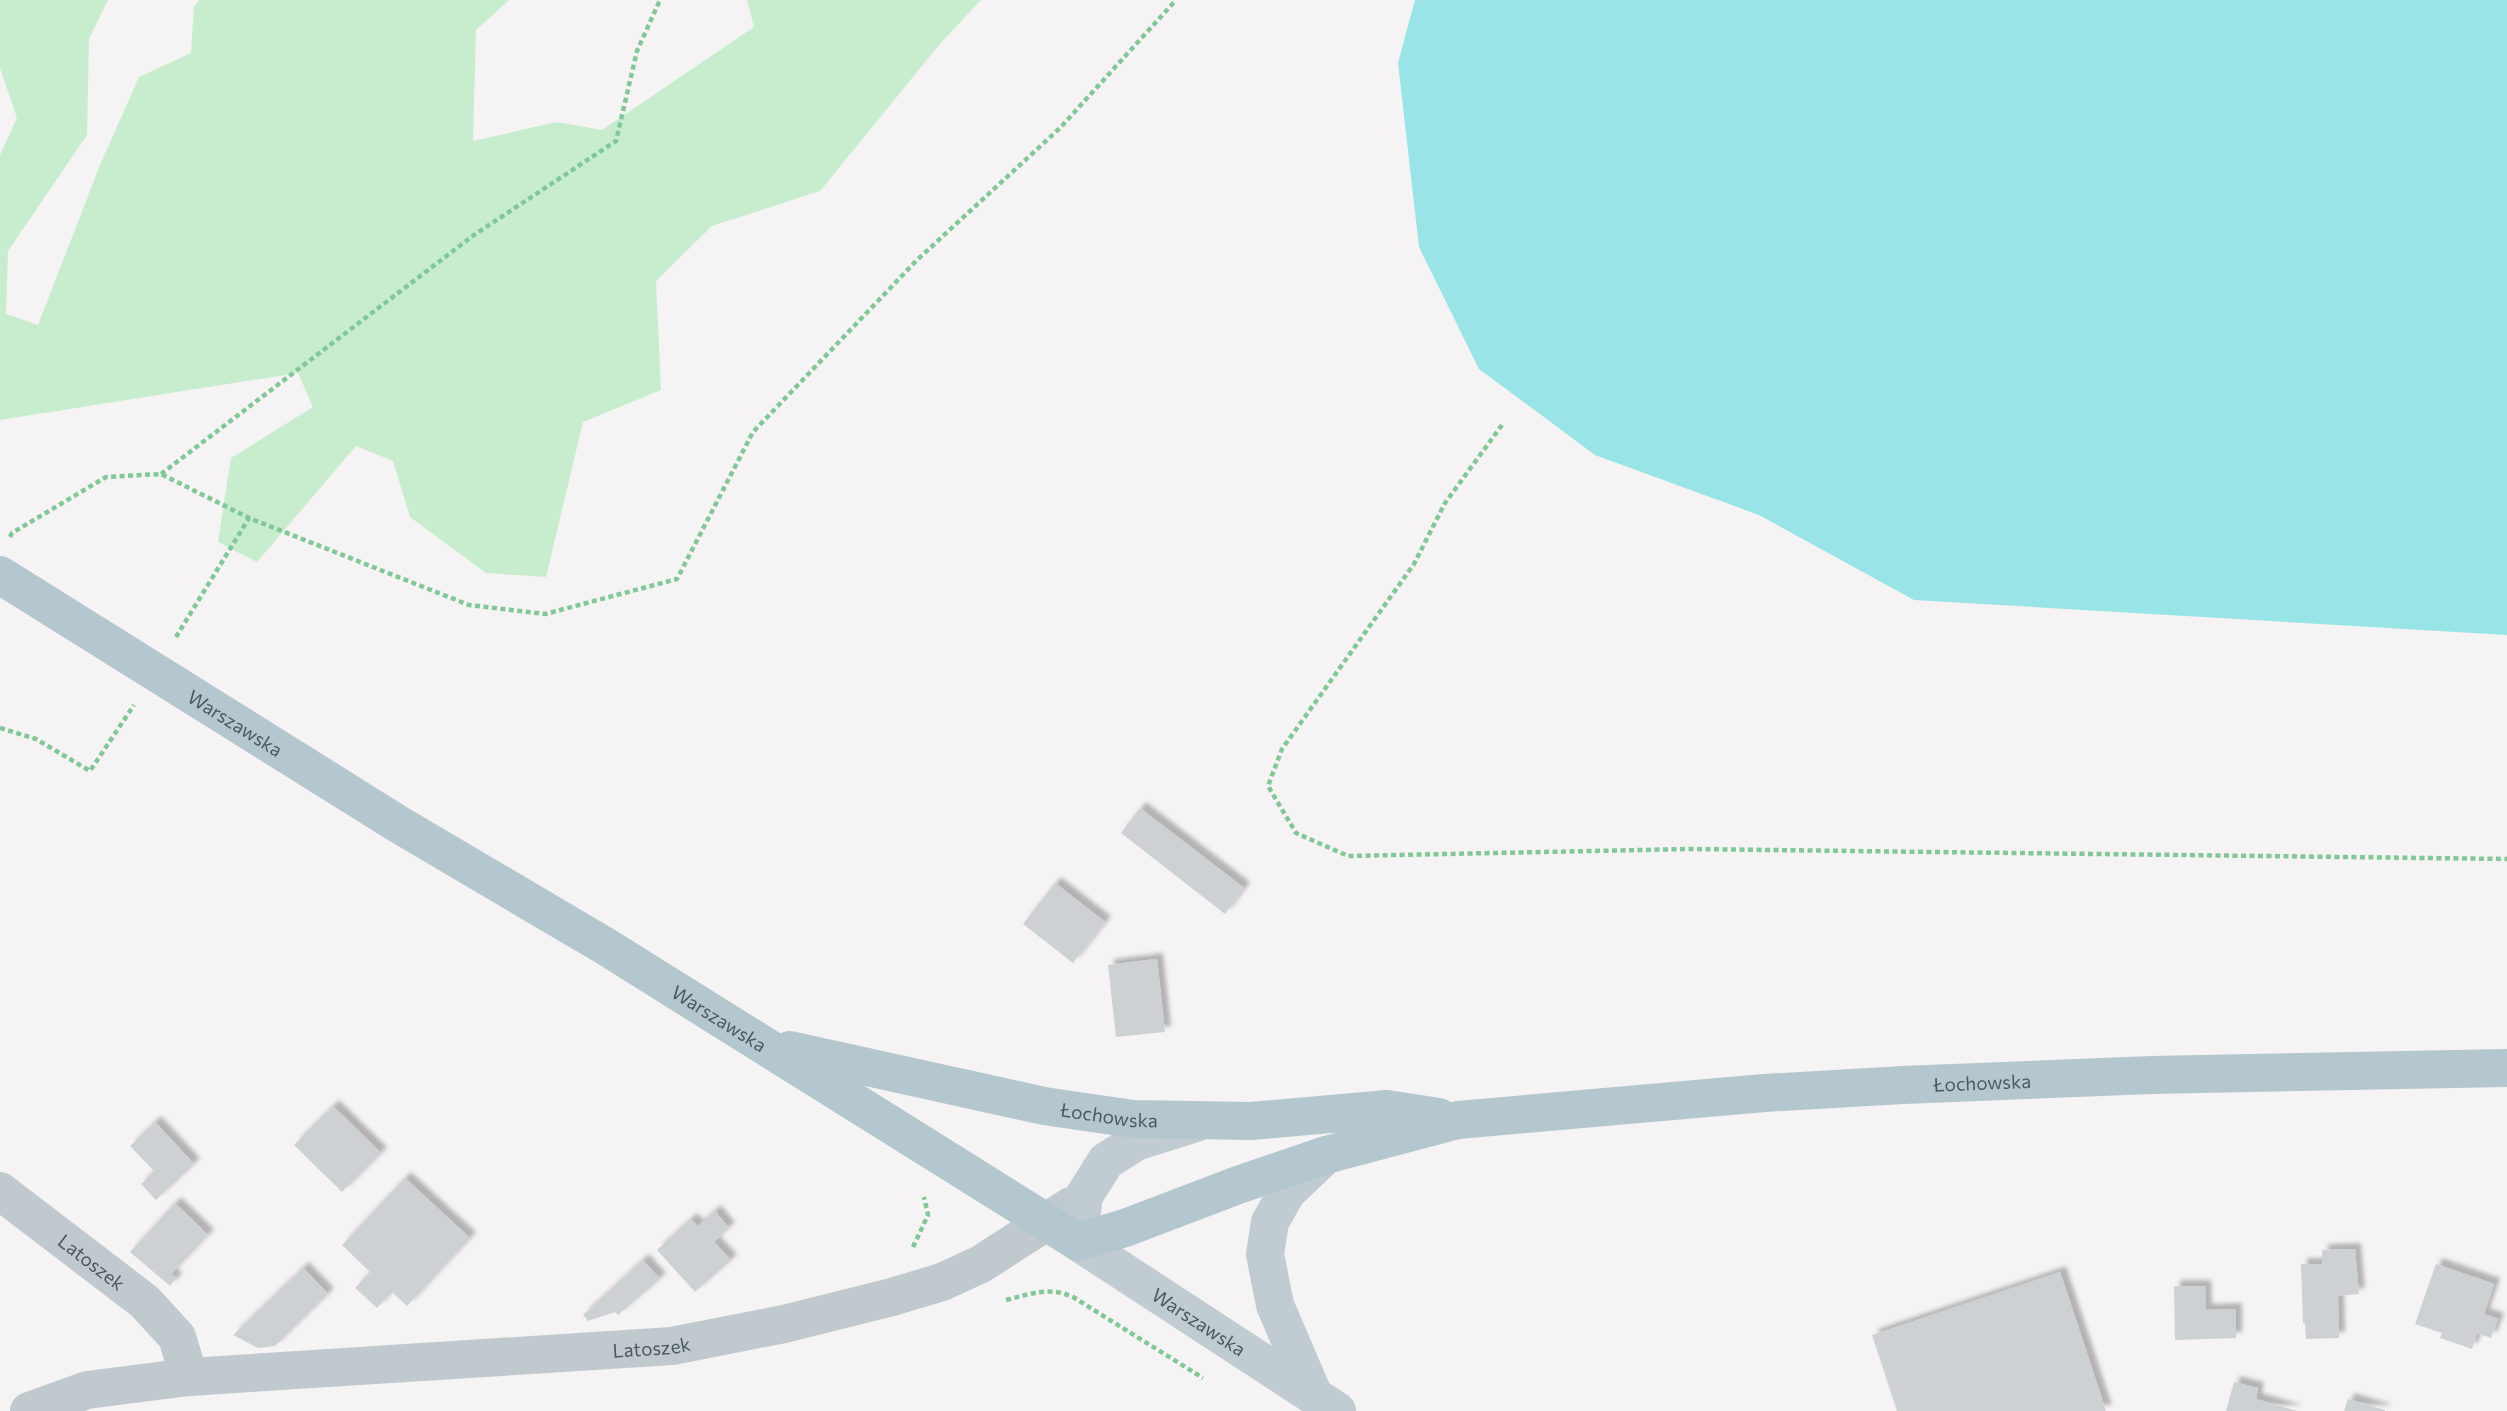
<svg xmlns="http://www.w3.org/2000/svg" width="2507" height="1411" font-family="Commissioner,sans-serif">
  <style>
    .green { fill: #c7edce }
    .water { fill: #98e4e6 }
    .building { fill: #cdd1d4; filter: url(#shadow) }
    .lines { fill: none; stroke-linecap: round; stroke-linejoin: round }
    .path { stroke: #81c898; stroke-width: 4.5; stroke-dasharray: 5 3.5; stroke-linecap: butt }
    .street { stroke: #c0c9ce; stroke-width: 38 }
    .secondary { stroke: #c1ccd2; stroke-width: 38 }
    .primary { stroke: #b5c7ce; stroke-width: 38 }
    .labels { text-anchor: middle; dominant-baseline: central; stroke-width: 5; stroke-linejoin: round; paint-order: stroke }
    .street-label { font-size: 19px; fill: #4c595f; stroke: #fff }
  </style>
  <defs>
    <filter id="shadow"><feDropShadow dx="6" dy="-6" stdDeviation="2" flood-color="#0004"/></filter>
  </defs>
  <rect width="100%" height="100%" fill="#f5f3f3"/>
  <!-- green -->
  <path class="green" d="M0,0h108l-19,39 -2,96 -79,116 -2,63 32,11 62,-160 39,-88 52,-24 3,-46 5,-7h310l-33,30 -3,111 84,-19 45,8 152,-103 -7,-27h234l-42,45 -119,146 -108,35 -56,55 5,109 -78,32 -37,155 -60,-4 -76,-56 -17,-56 -37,-15 -99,116 -39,-20 13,-84 82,-51 -15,-34 -298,47v-265l17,-37 -17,-50z"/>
  <!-- water -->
  <path class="water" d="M1415,0h1092v635l-593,-35 -155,-85 -164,-60 -116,-86 -60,-122 -21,-184z"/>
  <!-- building -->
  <g class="building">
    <path d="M1140,808l104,80 -19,26 -104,-81z"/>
    <path d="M1055,883l50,39 -32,41 -50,-39z"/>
    <path d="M1157,959l8,73 -49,5 -8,-72z"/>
    <path d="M333,1106l48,47 -39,39 -48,-47z"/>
    <path d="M155,1122l39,42 -38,36 -15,-16 13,-13 -24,-25z"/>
    <path d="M405,1178l65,60 -63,68 -15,-14 -15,16 -22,-20 15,-16 -28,-27z"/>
    <path d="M175,1203l33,32 -37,39 5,5 -6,7 -40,-34z"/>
    <path d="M715,1211l14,17 -15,14 17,18 -36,32 -38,-42 34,-31 7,7z"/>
    <path d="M2355,1249l4,45 -21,2 1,42 -33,1 -1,-16h-2l-2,-59h21v-14z"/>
    <path d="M643,1260l17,19 -42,36 -3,-3 -27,9 -5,-6z"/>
    <path d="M2436,1264l58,20 -10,30 14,5 -7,19 -14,-5 -5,16 -32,-11 2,-5 -27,-9z"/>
    <path d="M303,1268l25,26 -53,52 -17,2 -25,-13z"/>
    <path d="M2060,1272l46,139h-209l-25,-76z"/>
    <path d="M2174,1286h31l1,24 30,-1v29l-61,2z"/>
    <path d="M2234,1382l24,6 -2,11 41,12h-71z"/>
    <path d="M2348,1399l37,11v1h-41z"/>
  </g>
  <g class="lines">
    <!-- path -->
    <g class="path">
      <path d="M1502,425l-57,78 -31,61 -132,185 -14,37 28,47 52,23 341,-7 818,10"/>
      <path d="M161,474l313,-239 142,-94 21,-90 23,-51"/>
      <path d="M10,537l2,-4 94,-56 55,-3 88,44 220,87 76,9 132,-35 76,-147 164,-172 143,-132 116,-128"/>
      <path d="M176,637l73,-119"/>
      <path d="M0,728l36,11 54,32 44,-66"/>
      <path d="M913,1247l15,-32 -4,-18"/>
      <path d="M1006,1300c25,-6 43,-14 67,-3l130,81"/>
    </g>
    <!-- street -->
    <g class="street">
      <path id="s1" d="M0,1191l145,111 32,35 12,40"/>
      <path id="s2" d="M29,1411l58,-21 102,-13 483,-31 112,-22 108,-27 50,-15 39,-18 90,-58"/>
    </g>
    <!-- secondary -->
    <g class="secondary">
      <path id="s3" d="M1196,1123l-60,19 -30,19 -22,35 -6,46 259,169"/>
      <path d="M1314,1396l-39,-91 -10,-51 5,-32 17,-30 39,-37"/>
    </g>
    <!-- primary -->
    <g class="primary">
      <path id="s4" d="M0,575l398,249 207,122 473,296 47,-14 113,-43 88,-30 132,-35 306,-27 139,-8 249,-10 355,-7"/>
      <path id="s5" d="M790,1050l254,56 89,13 118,2 136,-12 52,8"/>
    </g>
  </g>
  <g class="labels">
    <!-- street labels -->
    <g class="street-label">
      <text stroke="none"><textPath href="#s4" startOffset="278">Warszawska</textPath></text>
      <text stroke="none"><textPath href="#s4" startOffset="845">Warszawska</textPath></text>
      <text stroke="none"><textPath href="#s4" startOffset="2193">Łochowska</textPath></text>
      <text stroke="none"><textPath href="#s5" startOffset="326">Łochowska</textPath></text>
      <text stroke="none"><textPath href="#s1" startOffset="116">Latoszek</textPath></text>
      <text stroke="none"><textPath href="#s3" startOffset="331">Warszawska</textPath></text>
      <text stroke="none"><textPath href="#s2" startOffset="628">Latoszek</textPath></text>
    </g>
  </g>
</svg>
